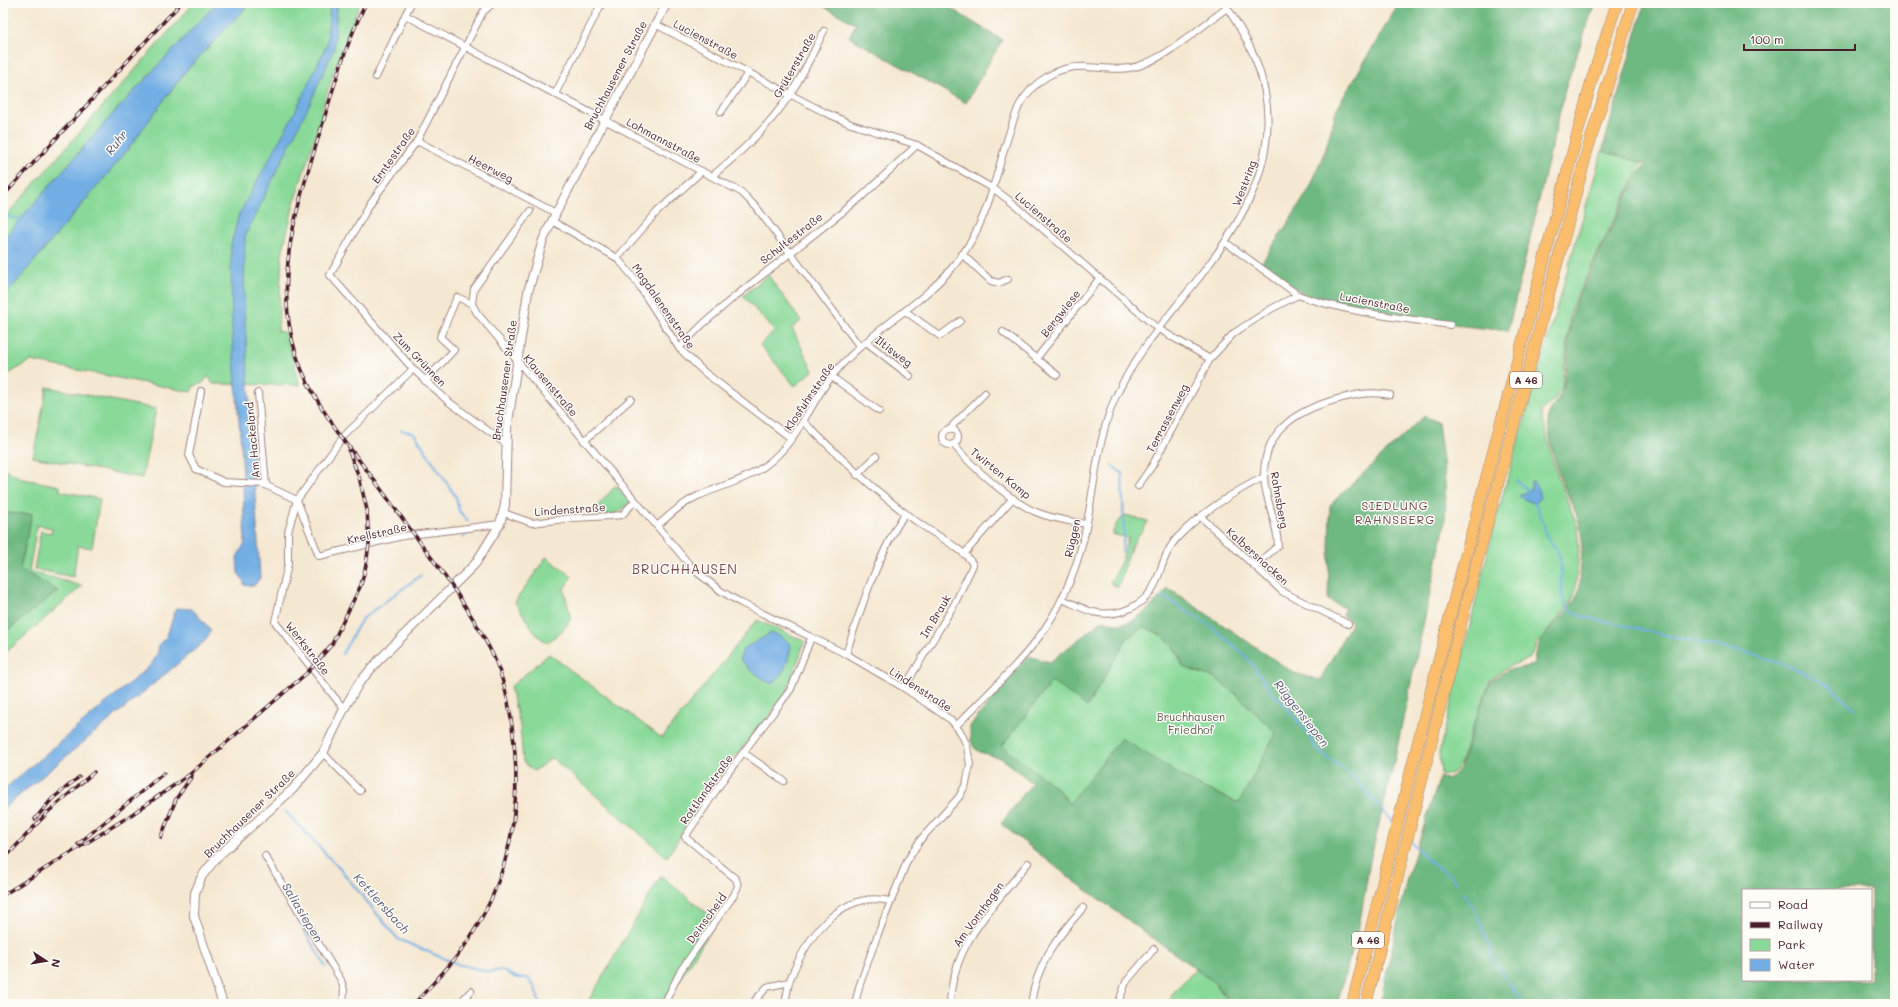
<svg xmlns="http://www.w3.org/2000/svg" width="1898" height="1007" font-family="Mali,sans-serif">
  <style>
    .green { fill: #89d999; stroke: #6a7c62 }
    .forest { fill: #6eb981; stroke: #5c6c56; fill-rule: evenodd }
    .water { fill: #72aee4; stroke: #5e6688 }
    .lines { fill: none; stroke-linecap: round; stroke-linejoin: round }
    .stream { stroke: #72aee4; stroke-width: 2 }
    .minor-casing { stroke: #a0847e; stroke-width: 8 }
    .tertiary-casing { stroke: #a0847e; stroke-width: 10 }
    .motorway-casing { stroke: #a0847e; stroke-width: 12 }
    .minor { stroke: #fff; stroke-width: 6 }
    .tertiary { stroke: #fff; stroke-width: 8 }
    .motorway { stroke: #fabe6d; stroke-width: 11 }
    .rail-casing { stroke: #4a1f2b; stroke-width: 3.5 }
    .rail { stroke: #fdfcf7; stroke-width: 2; stroke-dasharray: 6; stroke-linecap: butt }
    .labels { text-anchor: middle; dominant-baseline: central; stroke-width: 3; stroke-linejoin: round; paint-order: stroke }
    .shield { fill: #fdfcf7; stroke: #806168; stroke-width: 1 }
    .shield-label { font-size: 10px; font-weight: bold; fill: #4a1f2b }
    .street-label { font-size: 11px; fill: #4a1f2b; stroke: #fdfcf7 }
    .park-label { font-size: 11px; fill: #5d574c; stroke: #fdfcf7 }
    .water-label { font-size: 12px; font-style: italic; fill: #5a5875; stroke: #fdfcf7 }
    .neighbourhood-label { font-size: 12px; letter-spacing: 1px; fill: #78494f; stroke: #fdfcf7 }
    .quarter-label { font-size: 13px; letter-spacing: 1px; fill: #78494f; stroke: #fdfcf7 }
  </style>
  <rect width="100%" height="100%" fill="#fdfcf7"/>
  <filter id="ink" filterUnits="userSpaceOnUse"><feTurbulence type="fractalNoise" baseFrequency=".025" numOctaves="2"/><feDisplacementMap in="SourceGraphic" scale="8" xChannelSelector="R" yChannelSelector="G"/><feConvolveMatrix kernelMatrix="1 2 1 2 8 2 1 2 1" color-interpolation-filters="sRGB"/></filter>
  <filter id="wash" filterUnits="userSpaceOnUse"><feTurbulence type="fractalNoise" baseFrequency=".012" numOctaves="4" result="noise"/><feDisplacementMap in="SourceGraphic" scale="16" xChannelSelector="R" yChannelSelector="G"/><feGaussianBlur stdDeviation="0.9" result="paint"/><feColorMatrix in="noise" values="0 0 0 0 0 0 0 0 0 0 0 0 0 0 0 0 0 1.4 0 .05"/><feComposite in="paint" operator="in"/></filter>
  <g filter="url(#wash)">
    <rect width="100%" height="100%" fill="#f5e8d2"/>
    <!-- green -->
    <g class="green">
      <path d="M194,3h23l-108,115 -106,121v-20z"/>
      <path d="M250,3h80l-1,15 8,-2v-13h23l-22,57 -17,51 2,2 -28,86 -13,55 -4,77 8,2 14,52 -87,-1 -5,-8 -5,7 -9,3 -3,6 -160,-31 -28,16v-79l119,-141 62,-84z"/>
      <path d="M1602,151l42,11 -5,6 -64,132 -5,14 -8,74 -8,12 -13,11 14,58 22,56 2,25 -4,44 -6,11 -33,40 -7,14 -19,7 -20,14 -30,84c-5,8 -9,13 -19,10l-2,-21 56,-231z"/>
      <path d="M768,275l33,46 -9,7 21,43 -18,15 -35,-41 15,-14 -32,-35z"/>
      <path d="M47,387l109,22 -14,69 -109,-21z"/>
      <path d="M3,468l20,11 37,7v5l40,8 -8,49 -14,-2 -5,31 -39,-8 7,-38 10,2 1,-5 -15,-3 -8,46 53,15 -79,69v-21l54,-43 -37,-22 12,-55 -29,-1z"/>
      <path d="M616,485l14,17c-16,16 -16,13 -39,12z"/>
      <path d="M1125,515l23,6c-3,8 -8,11 -12,18 -9,13 -12,33 -18,48l-8,-4 12,-23 6,-22 -16,-4 5,-11z"/>
      <path d="M546,557l26,19 -8,13 7,30 -7,10 -17,14 -11,-9 -21,-32z"/>
      <path d="M757,620l48,21 -20,56 -63,75 -55,85 -115,-99 -18,13 -11,-9 -3,-37 -10,-38 39,-33 113,84z"/>
      <path d="M1143,627c23,8 32,17 40,40l32,11 21,16 40,39 -37,70 -42,-18 -128,19 -5,-8 -62,-50 51,-66 34,27 40,-69z"/>
      <path d="M661,876l56,45 -44,68 -6,15h-79l1,-4z"/>
      <path d="M1196,969l18,13 13,17 -3,5h-55l3,-10z"/>
    </g>
    <!-- forest -->
    <g class="forest">
      <path d="M817,3h125l60,37 -36,63 -117,-66 7,-13z"/>
      <path d="M1399,3h196l-29,83 -58,245 -44,-5 -32,-7 -75,-11 -47,-10 -50,-33 30,-45 20,-32 16,-40 11,-40z"/>
      <path d="M1645,3h250v1001h-515l27,-126 33,-101 6,2 6,-2 8,-9 21,-64 10,-23 17,-11 26,-5c-3,-26 34,-49 44,-71 3,-8 2,-21 3,-30 1,-15 2,-31 -3,-45 -6,-17 -16,-34 -21,-51 -4,-16 -9,-35 -9,-51 0,-8 13,-19 15,-29 6,-29 3,-59 13,-87l61,-126 9,-11 -44,-13zM1743,890h128v90h-128z"/>
      <path d="M1424,416l14,6c5,42 14,87 1,129l-45,211 -24,99 -10,60 -23,83h-113l3,-6 -13,-16 -140,-101 -73,-57 31,-41c-9,-7 -18,-16 -27,-22 -20,-12 -36,-1 -35,-35l58,-70 22,6 53,-42c4,1 8,3 12,4 20,3 42,-23 53,-36l126,85 26,7 32,-58 -9,-6 2,-8 -17,-8 2,-95zM1143,627c23,8 32,17 40,40l32,11 21,16 40,39 -37,70 -42,-18 -76,-47 -52,66 -11,-15 -56,-43 50,-65 35,26 40,-69z"/>
      <path d="M3,513l29,1 -12,55 38,22 -55,43z"/>
    </g>
    <!-- water -->
    <g class="water">
      <path d="M217,3h33l-66,70 -62,84 -119,141v-59l106,-121z"/>
      <path d="M330,3h7l-3,46 -23,52 -66,135 -1,68 16,274 -6,8 -10,-1v-4l-6,-8 -1,-16 8,-14 -3,-85 -10,-123 -1,-90 8,-31 56,-102 32,-68z"/>
      <path d="M1531,481h2l5,8 2,9 -5,6 -15,-7v-3l7,-2 1,-2h3z"/>
      <path d="M176,608l16,1 19,21 -6,11 -202,168v-19l149,-126 6,-12 1,-8 8,-8z"/>
      <path d="M771,633l9,3 11,9c-2,15 -7,31 -20,39l-22,-15 -9,-10 3,-10z"/>
    </g>
    <g class="lines">
      <!-- stream -->
      <g class="stream">
        <path d="M3,215l18,5"/>
        <path d="M401,430l13,3 42,64 3,14 9,10"/>
        <path d="M1111,465l11,8 2,60 -2,19"/>
        <path d="M1516,480l13,12"/>
        <path d="M1535,503c3,7 7,15 9,23 1,3 1,8 3,11 4,7 10,10 12,18 8,25 -10,46 22,61l179,40 36,13 34,17 25,23"/>
        <path d="M463,538l6,-7"/>
        <path d="M1162,596l50,31 34,29 27,38 11,10 23,28 9,17 37,28 16,17 24,29"/>
        <path d="M342,654l20,-35 59,-44"/>
        <path d="M285,811l55,58 58,70 59,25 32,8 12,-2 16,8h11l7,10 4,14 4,2"/>
        <path d="M1411,842l21,22 20,13 4,6"/>
        <path d="M265,865l61,102"/>
        <path d="M1463,892l12,17 19,52 29,43"/>
      </g>
    </g>
  </g>
  <g filter="url(#ink)">
    <g class="lines">
      <defs>
        <g id="minor">
          <path d="M493,3l-10,9 -66,129 -46,61 -41,73 83,94 36,33 57,42"/>
          <path d="M405,15l336,177 16,16 103,139"/>
          <path d="M655,24l169,88 27,12 66,21 77,44 20,15 143,124 53,31"/>
          <path d="M376,77l35,-74"/>
          <path d="M555,94l47,-91"/>
          <path d="M721,112l27,-39"/>
          <path d="M417,141l139,72"/>
          <path d="M712,176c30,-24 56,-49 77,-80 14,-20 24,-44 35,-65"/>
          <path d="M530,211l-56,78 -2,15 5,9 217,257 27,21 20,12 105,51 58,34 47,32 10,13 6,13 3,19 -4,19 -7,13 -38,42 -14,22 -31,78 -17,48 -4,17"/>
          <path d="M552,221l65,37 17,20 45,70 25,24 88,67"/>
          <path d="M962,254l29,27 8,2 9,-4"/>
          <path d="M617,258l40,-46 45,-41"/>
          <path d="M1298,295c45,17 104,23 152,30"/>
          <path d="M905,311l35,25 20,-15"/>
          <path d="M1003,332l54,43"/>
          <path d="M866,342l44,34"/>
          <path d="M679,348l24,-24 30,-26 126,-99 58,-54"/>
          <path d="M1036,359l63,-80"/>
          <path d="M832,377l47,34"/>
          <path d="M425,381l29,-31 -14,-13 17,-40 15,7"/>
          <path d="M201,391l-12,64 7,14 28,13 39,2 34,16"/>
          <path d="M258,393l8,92"/>
          <path d="M804,422c38,37 75,74 119,104 13,9 45,26 50,39l-18,38 -51,85"/>
          <circle cx="950" cy="437" r="8"/>
          <path d="M952,430l1,-5 32,-32"/>
          <path d="M584,441l47,-42"/>
          <path d="M953,444c18,22 57,57 83,68 16,7 33,9 50,12"/>
          <path d="M857,475l19,-19"/>
          <path d="M1138,486l14,-20 58,-107 24,-26 37,-24 27,-14 -73,-53"/>
          <path d="M297,500l22,56 84,-20 97,-12"/>
          <path d="M504,513l28,10 41,-5 39,-2 10,-1 13,-14"/>
          <path d="M1201,517l82,75 65,32"/>
          <path d="M657,526c13,-11 25,-23 41,-30 23,-10 48,-16 68,-31 32,-24 43,-60 66,-89 36,-45 90,-70 125,-114 37,-47 40,-104 62,-156 14,-25 39,-41 68,-39 19,1 38,5 57,-3 30,-12 56,-37 83,-56"/>
          <path d="M964,554l49,-56"/>
          <path d="M1254,566l24,-20c0,-24 -14,-47 -14,-71 0,-48 38,-67 78,-77 17,-4 31,-7 48,-3"/>
          <path d="M1062,599c10,4 20,10 31,13 25,6 53,-6 63,-30 6,-15 10,-32 21,-44 22,-24 58,-47 87,-61"/>
          <path d="M846,654c16,-49 31,-97 59,-141"/>
          <path d="M344,709l-69,-87 13,-58v-32l9,-32 46,-63 70,-68"/>
          <path d="M956,726c27,-28 56,-54 80,-85 23,-30 39,-67 48,-104 11,-48 12,-96 32,-141 20,-42 49,-76 78,-112 53,-66 95,-138 62,-223 -8,-21 -20,-40 -32,-58"/>
          <path d="M323,753l37,38"/>
          <path d="M744,753l40,28"/>
          <path d="M265,856l76,124 3,10 -1,14"/>
          <path d="M459,1004l12,-13"/>
          <path d="M664,1004l17,-34 53,-75 4,-9 -2,-7 -51,-42 42,-63 64,-85 20,-51"/>
          <path d="M752,1004l15,-17 22,-5c16,-42 50,-93 101,-81"/>
          <path d="M785,1004l4,-22"/>
          <path d="M950,1004c2,-59 43,-97 78,-141"/>
          <path d="M1031,1004c5,-39 26,-67 52,-96"/>
          <path d="M1118,1004l8,-22 28,-33"/>
        </g>
        <path id="tertiary" d="M223,1004l-29,-88 1,-23 7,-17 15,-19 76,-68 30,-36 21,-44 15,-26 19,-22 97,-97 25,-40 5,-19 2,-76 21,-137 15,-52 13,-27 111,-210"/>
        <g id="motorway">
          <path d="M1352,1004l104,-412 136,-513 25,-76"/>
          <path d="M1366,1004l102,-409 120,-447 45,-145"/>
        </g>
      </defs>
      <!-- minor casing -->
      <use href="#minor" class="minor-casing"/>
      <!-- tertiary casing -->
      <use href="#tertiary" class="tertiary-casing"/>
      <!-- motorway casing -->
      <use href="#motorway" class="motorway-casing"/>
      <!-- minor -->
      <use href="#minor" class="minor"/>
      <!-- tertiary -->
      <use href="#tertiary" class="tertiary"/>
      <!-- motorway -->
      <use href="#motorway" class="motorway"/>
      <defs>
        <g id="rail">
          <path d="M366,3c-20,40 -32,83 -45,126 -23,76 -50,148 -24,228 15,47 57,95 86,135 38,53 80,103 109,161 12,25 18,54 21,81 9,72 -2,140 -42,202 -15,25 -38,47 -57,68"/>
          <path d="M3,196l178,-193"/>
          <path d="M35,819l17,-20 27,-22"/>
          <path d="M161,837l15,-38 16,-23"/>
          <path d="M78,844l86,-71"/>
          <path d="M3,860l45,-48 46,-40"/>
          <path d="M3,895l125,-78 61,-42 119,-103 24,-28 29,-59 5,-20 3,-21 -2,-34 -8,-33 -10,-26"/>
        </g>
      </defs>
      <!-- rail casing -->
      <use href="#rail" class="rail-casing"/>
      <!-- rail -->
      <use href="#rail" class="rail"/>
    </g>
  </g>
  <g class="labels">
    <!-- shield labels -->
    <g class="shield">
      <rect x="1510" y="372" width="32" height="16" rx="3"/>
      <rect x="1352" y="932" width="32" height="16" rx="3"/>
    </g>
    <g class="shield-label">
      <text x="1526" y="380">A 46</text>
      <text x="1368" y="940">A 46</text>
    </g>
    <!-- street labels -->
    <g class="street-label">
      <text transform="translate(706 39) rotate(28)">Lucienstraße</text>
      <text transform="translate(794 65) rotate(-60)">Grüterstraße</text>
      <text transform="translate(615 75) rotate(-62)">Bruchhausener Straße</text>
      <text transform="translate(664 140) rotate(28)">Lohmannstraße</text>
      <text transform="translate(393 155) rotate(-55)">Erntestraße</text>
      <text transform="translate(491 168) rotate(27)">Heerweg</text>
      <text transform="translate(1244 183) rotate(-69)">Westring</text>
      <text transform="translate(1044 217) rotate(41)">Lucienstraße</text>
      <text transform="translate(791 238) rotate(-38)">Schultestraße</text>
      <text transform="translate(1375 302) rotate(11)">Lucienstraße</text>
      <text transform="translate(664 306) rotate(55)">Magdalenenstraße</text>
      <text transform="translate(1060 313) rotate(-52)">Bergwiese</text>
      <text transform="translate(894 351) rotate(37)">Iltisweg</text>
      <text transform="translate(420 359) rotate(46)">Zum Grünnen</text>
      <text transform="translate(504 380) rotate(-82)">Bruchhausener Straße</text>
      <text transform="translate(551 385) rotate(50)">Klausenstraße</text>
      <text transform="translate(809 396) rotate(-56)">Klosfuhrstraße</text>
      <text transform="translate(1167 418) rotate(-62)">Terrassenweg</text>
      <text transform="translate(252 440) rotate(-95)">Am Hackeland</text>
      <text transform="translate(1001 473) rotate(39)">Twirten Kamp</text>
      <text transform="translate(1280 500) rotate(80)">Rahnsberg</text>
      <text transform="translate(570 509) rotate(-4)">Lindenstraße</text>
      <text transform="translate(377 533) rotate(-13)">Krellstraße</text>
      <text transform="translate(1072 538) rotate(-77)">Rüggen</text>
      <text transform="translate(1258 556) rotate(42)">Kalbersnacken</text>
      <text transform="translate(935 616) rotate(-59)">Im Brauk</text>
      <text transform="translate(308 648) rotate(52)">Werkstraße</text>
      <text transform="translate(921 689) rotate(33)">Lindenstraße</text>
      <text transform="translate(706 789) rotate(-55)">Rottlandstraße</text>
      <text transform="translate(249 813) rotate(-44)">Bruchhausener Straße</text>
      <text transform="translate(978 914) rotate(-54)">Am Vornhagen</text>
      <text transform="translate(706 918) rotate(-54)">Deinscheid</text>
    </g>
    <!-- park labels -->
    <g class="park-label">
      <text x="1191" y="716">Bruchhausen<tspan x="1191" dy="13">Friedhof</tspan></text>
    </g>
    <!-- water labels -->
    <g class="water-label">
      <text transform="translate(116 142) rotate(-51)">Ruhr</text>
      <text transform="translate(1302 713) rotate(52)">Rüggensiepen</text>
      <text transform="translate(382 903) rotate(48)">Kettlersbach</text>
      <text transform="translate(303 912) rotate(59)">Saliasiepen</text>
    </g>
    <!-- neighbourhood labels -->
    <g class="neighbourhood-label">
      <text x="1395" y="505">SIEDLUNG<tspan x="1395" dy="14">RAHNSBERG</tspan></text>
    </g>
    <!-- quarter labels -->
    <g class="quarter-label">
      <text x="685" y="568">BRUCHHAUSEN</text>
    </g>
  </g>
  <!-- margin -->
  <rect width="1898" height="1007" fill="none" stroke="#fdfcf7" stroke-width="16"/>
  <!-- legend -->
  <rect x="1742" y="889" width="130" height="92" fill="#fdfcf7" stroke="#b5a4a5"/>
  <rect x="1750" y="902" width="20" height="6" fill="#ffffff" stroke="#b5a4a5"/>
  <text x="1778" y="909" font-size="12" fill="#4a1f2b">Road</text>
  <rect x="1750" y="922" width="20" height="6" fill="#4a1f2b" stroke="#b5a4a5"/>
  <text x="1778" y="929" font-size="12" fill="#4a1f2b">Railway</text>
  <rect x="1750" y="939" width="20" height="12" fill="#89d999" stroke="#b5a4a5"/>
  <text x="1778" y="949" font-size="12" fill="#4a1f2b">Park</text>
  <rect x="1750" y="959" width="20" height="12" fill="#72aee4" stroke="#b5a4a5"/>
  <text x="1778" y="969" font-size="12" fill="#4a1f2b">Water</text>
  <!-- north arrow -->
  <g transform="translate(46 961) rotate(102)" stroke="#fdfcf7" stroke-width="3" paint-order="stroke">
  <path d="M0-3L7 15L0 10L-7 15Z" fill="#4a1f2b"/>
  <text y="-6" font-size="11" font-weight="bold" text-anchor="middle" fill="#4a1f2b">N</text>
  </g>
  <!-- scale -->
  <path d="M1744 44v6h111v-6" fill="none" stroke="#4a1f2b" stroke-width="2"/>
  <text x="1750" y="44" font-size="12" fill="#4a1f2b" stroke="#fdfcf7" stroke-width="3" paint-order="stroke">100 m</text>
</svg>
